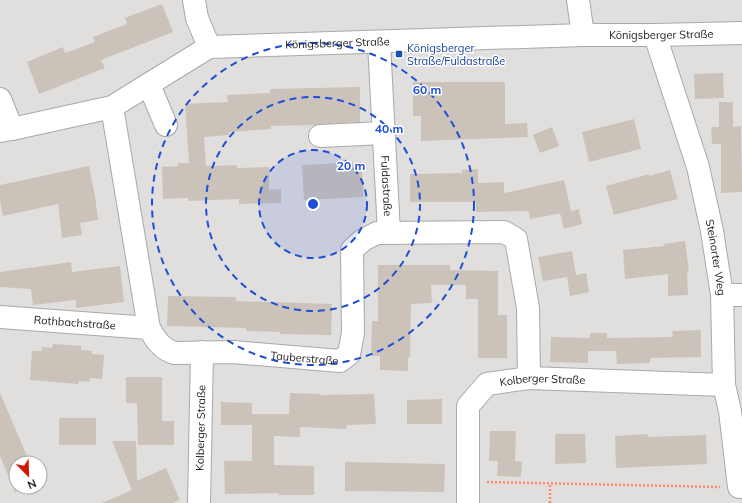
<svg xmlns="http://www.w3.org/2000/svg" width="742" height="503" font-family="Mulish,sans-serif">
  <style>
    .residential { fill: #e0dfde; fill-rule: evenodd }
    .building { fill: #cbc3ba }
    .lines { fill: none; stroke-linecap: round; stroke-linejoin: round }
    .minor-casing { stroke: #a9a9a9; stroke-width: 24 }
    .path { stroke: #ff896c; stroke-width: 2.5; stroke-dasharray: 2 2; stroke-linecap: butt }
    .minor { stroke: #fff; stroke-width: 22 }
    .ring { fill: none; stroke: #1d4ed8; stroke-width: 2; stroke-dasharray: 7 5 }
    .transit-dot { fill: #1a4fb4; stroke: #fff; stroke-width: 1.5 }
    .labels { text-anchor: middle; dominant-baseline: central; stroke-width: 3; stroke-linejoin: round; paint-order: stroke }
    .street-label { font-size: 11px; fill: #222; stroke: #fff }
    .transit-label { font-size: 11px; fill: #164399; stroke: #fff; text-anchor: start }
    .centre { fill: #1d4ed8; stroke: #fff; stroke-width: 2 }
    .ring-label { font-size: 12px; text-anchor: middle; font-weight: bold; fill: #1d4ed8; stroke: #fff; stroke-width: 3; stroke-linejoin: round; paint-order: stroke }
  </style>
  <rect width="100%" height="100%" fill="#f2f0e8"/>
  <!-- residential -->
  <path class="residential" d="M0,0h742v503h-742zM16,463h24v24h-24z"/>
  <!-- building -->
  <g class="building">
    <path d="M162,4l11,28 -72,28 4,8 -66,26 -12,-32 36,-15 2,6 30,-11 -2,-5 34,-13 -2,-6z"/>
    <path d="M723,73l1,25 -29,1 -1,-25z"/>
    <path d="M413,82h92v42l22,-1 1,14 -107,4v-25h-8z"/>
    <path d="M360,87v35l-44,3 -45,1v3l-42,3v3l-25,2 2,29 31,-1v3l32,-1v23l12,-1v14l-42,1v-5l-51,2v-3l-25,1 -1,-32 16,-1v-3h11l-4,-59 43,-2 -1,-7 43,-2v-4z"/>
    <path d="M719,102h14v25l8,-1 1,66 -21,1v-49h-9l-1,-17h8z"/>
    <path d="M634,119l7,30 -52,13 -7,-30z"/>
    <path d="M552,127l7,19 -19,7 -7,-18z"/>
    <path d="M362,162l1,35 -59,3 -2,-35z"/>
    <path d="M89,166l6,30 3,24 -18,3 2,12 -20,3 -4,-34 -55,12 -3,-16v-15z"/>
    <path d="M478,169v14l26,-1v11l60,-13 7,31 8,-2 3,15 -18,5 -4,-15 3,-1 -33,6 -1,-8 -53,1v-10h-66v-28l52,-1v-3z"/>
    <path d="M670,170l8,29 -64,16 -8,-29 43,-12v2z"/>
    <path d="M685,241l4,30h-2l1,24 -20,1v-22l-43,5 -2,-29 41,-4v-2z"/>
    <path d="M572,251l4,24 10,-2 3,19 -19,4 -3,-19 -24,4 -5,-24z"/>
    <path d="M71,262l1,10 48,-6 4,36 -48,6v-8l-43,5 -2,-16 -31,-2v-15z"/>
    <path d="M378,265h72v5l48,1v44h9v43h-29v-59h-12v-14h-35l1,18 -21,1 -1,53h-2v14l-28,-1v-14h-9l1,-35h6z"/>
    <path d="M168,296l68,1v4l96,3 -1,31 -51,-1v-2l-34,-1v-3l-79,-2z"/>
    <path d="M701,330v27l-51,1v5l-33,1 -1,-13h-28v12l-38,-1 1,-25 39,1v-5h17v5l66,-1 -1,-6z"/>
    <path d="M53,344l28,2v4l11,1v3l12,1 -2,24 -12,-1v4l-11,-1 -1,3 -48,-4 2,-29h10v-4l10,1z"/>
    <path d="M126,377h36v44h12v24h-36l-1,-42h-11z"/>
    <path d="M0,393l30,70h-14v31l-16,-38z"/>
    <path d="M290,393l30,1v1l54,-1 2,30 -30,1 1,4 -47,-2v10l-26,-1v29l40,1v29h-35v-2l-54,1 -1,-33h28v-36h-31v-23l31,1v11h37z"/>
    <path d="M442,399v25h-35v-24z"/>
    <rect x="59" y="418" width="37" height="27"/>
    <path d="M490,431h26l-1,30 7,1 -1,15 -24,-1 1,-15h-9z"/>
    <path d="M555,434h30l1,29 -31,1z"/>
    <path d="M648,434v3l58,-2 1,29 -91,4 -1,-32z"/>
    <path d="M112,441h24l1,40 29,-13 14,32 -7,3h-71l30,-13z"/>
    <path d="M345,462l100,2 -1,28 -99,-1z"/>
  </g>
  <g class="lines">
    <defs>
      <g id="minor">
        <path d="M194,0l3,18 12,29"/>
        <path d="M578,0l5,35"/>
        <path id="s1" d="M655,35l43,132 14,64 10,64 2,90 6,26 9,76h3"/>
        <path id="s2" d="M379,43l10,190"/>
        <path d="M149,85l17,40"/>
        <path d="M0,99l12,30"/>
        <path id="s3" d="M112,107l37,221c6,11 13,22 26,25l58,-1 107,9 9,-7 4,-21 -1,-83 11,-10 14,-7 127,-1 12,7 12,69 1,70"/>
        <path id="s4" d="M0,131l12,-2 100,-22 97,-60 374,-12h72l87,-2"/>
        <path d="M320,136l64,-3"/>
        <path d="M722,295h20"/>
        <path id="s5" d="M0,317l149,11"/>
        <path id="s6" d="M199,503l3,-151"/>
        <path id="s7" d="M468,503v-97l19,-22 42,-6 195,7"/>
      </g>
    </defs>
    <!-- minor casing -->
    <use href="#minor" class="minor-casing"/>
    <!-- path -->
    <g class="path">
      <path d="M487,482l233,5"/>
      <path d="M550,503v-20"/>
    </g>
    <!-- minor -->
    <use href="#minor" class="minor"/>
  </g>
  <!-- distance rings -->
  <circle cx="313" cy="204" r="54" fill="#1d4ed8" fill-opacity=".12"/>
  <g class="ring">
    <circle cx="313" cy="204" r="54"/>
    <circle cx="313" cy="204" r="107"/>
    <circle cx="313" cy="204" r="161"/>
  </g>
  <!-- markers -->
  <rect class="transit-dot" x="395" y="50" width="8" height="8" rx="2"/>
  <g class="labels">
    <!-- street labels -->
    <g class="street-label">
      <text stroke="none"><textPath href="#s4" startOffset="681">Königsberger Straße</textPath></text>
      <text stroke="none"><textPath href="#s4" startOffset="357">Königsberger Straße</textPath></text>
      <text stroke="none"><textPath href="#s2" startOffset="143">Fuldastraße</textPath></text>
      <text stroke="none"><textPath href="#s1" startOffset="231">Steinorter Weg</textPath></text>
      <text stroke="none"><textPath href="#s5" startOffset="75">Rothbachstraße</textPath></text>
      <text stroke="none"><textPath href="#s3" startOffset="391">Tauberstraße</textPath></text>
      <text stroke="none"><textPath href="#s7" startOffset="182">Kolberger Straße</textPath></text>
      <text stroke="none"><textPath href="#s6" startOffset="75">Kolberger Straße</textPath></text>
    </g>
    <!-- transit labels -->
    <g class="transit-label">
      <text x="407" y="48">Königsberger<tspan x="407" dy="13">Straße/Fuldastraße</tspan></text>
    </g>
  </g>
  <circle cx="313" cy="204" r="6" class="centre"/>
  <g class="ring-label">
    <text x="427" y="94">60 m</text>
    <text x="389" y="133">40 m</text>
    <text x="351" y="170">20 m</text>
  </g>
  <!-- north arrow -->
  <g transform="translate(28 475) rotate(157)"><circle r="19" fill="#ffffff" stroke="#a7a7a7"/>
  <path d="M0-3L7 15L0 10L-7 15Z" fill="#d31400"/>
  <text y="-6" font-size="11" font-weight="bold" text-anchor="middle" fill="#222222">N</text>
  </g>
</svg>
